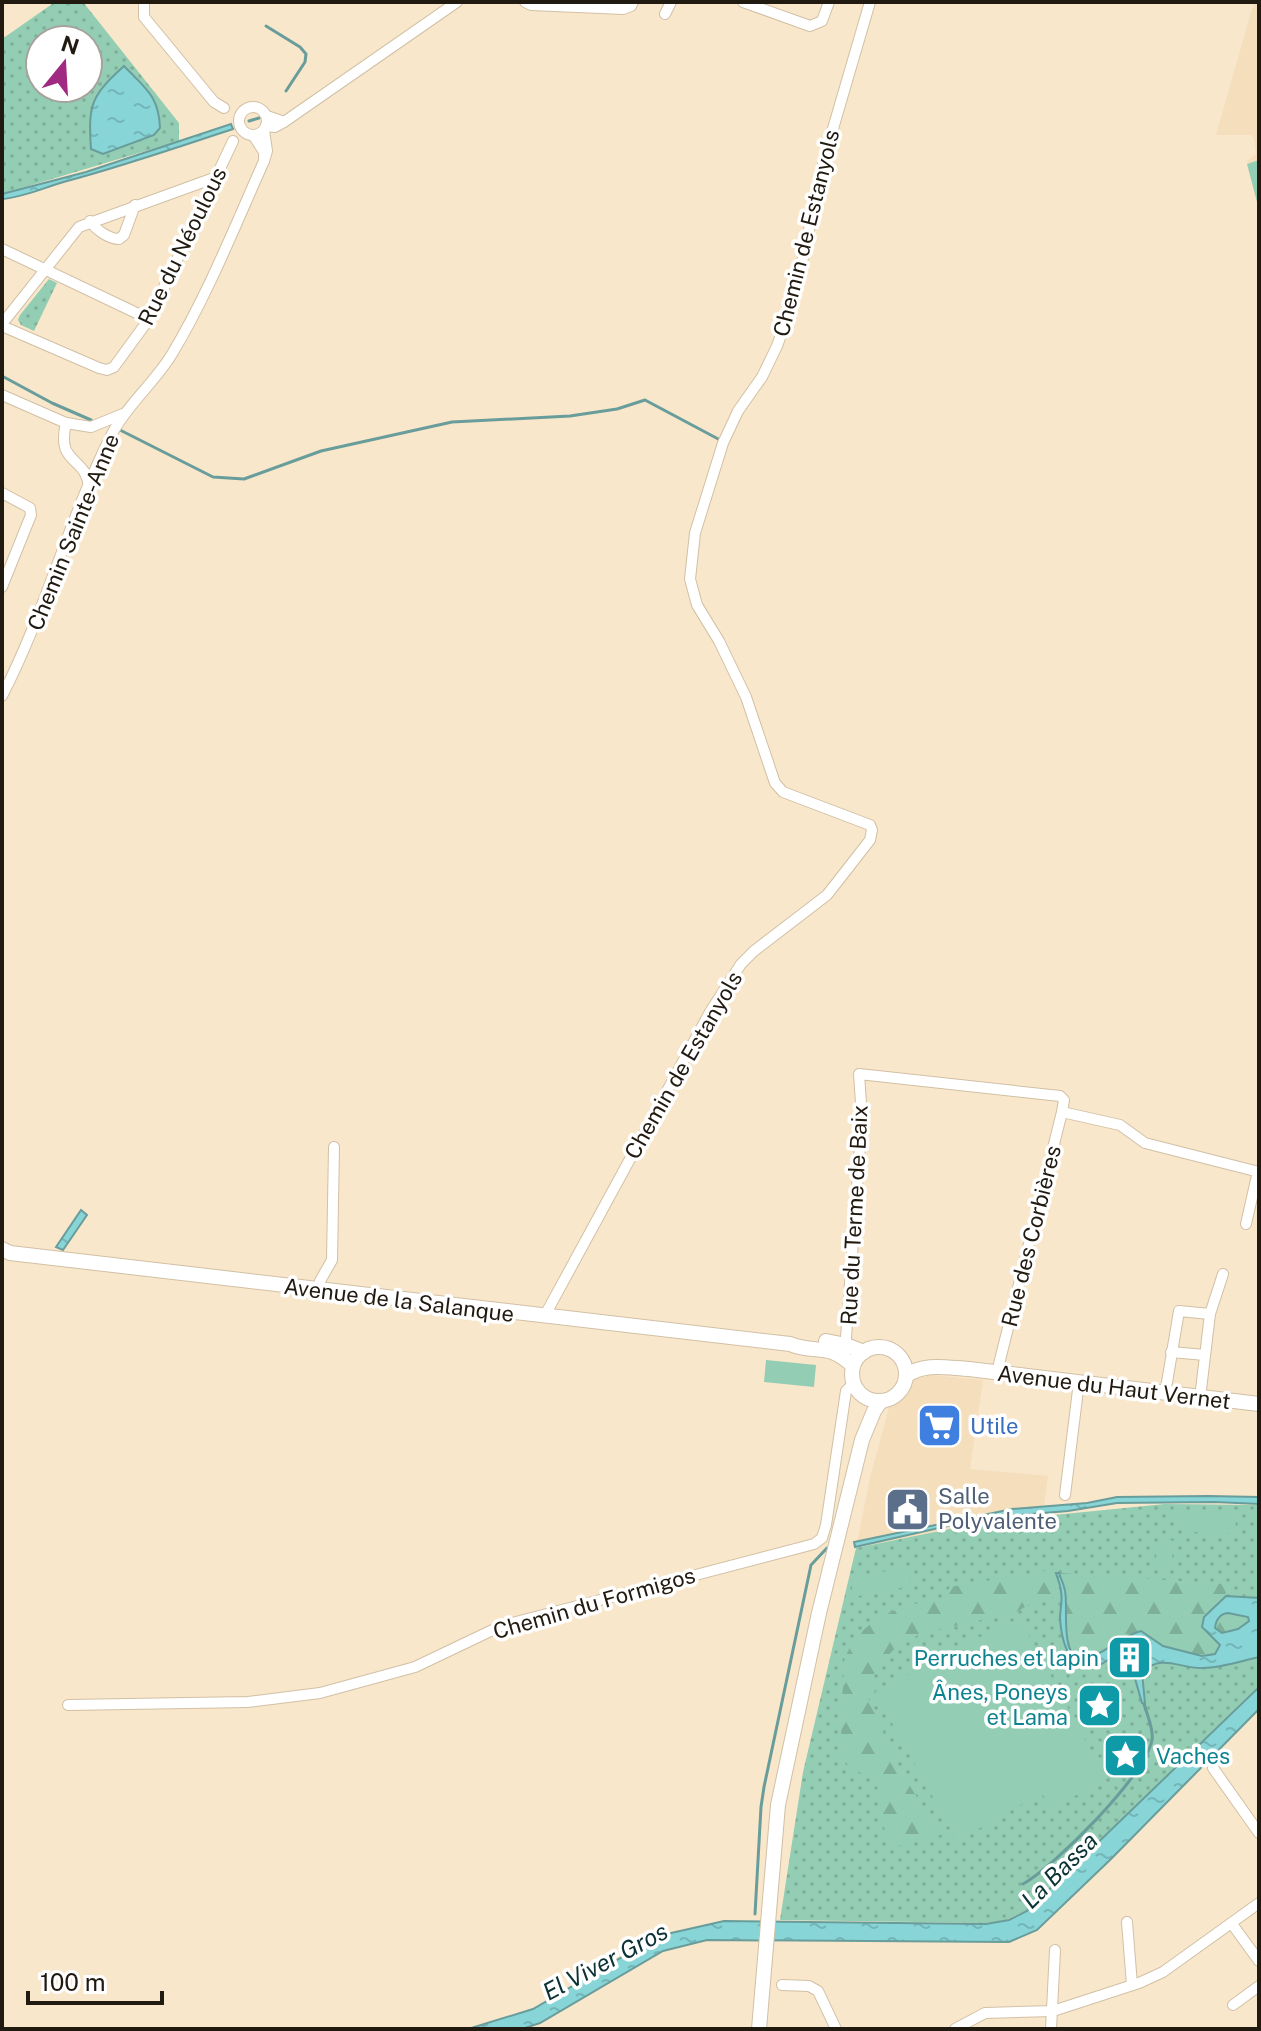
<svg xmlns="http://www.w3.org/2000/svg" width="1261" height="2031" font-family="'Public Sans',sans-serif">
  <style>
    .built { fill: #f4debb }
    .grass { fill: url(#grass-dots); fill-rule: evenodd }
    .forest { fill: url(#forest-firs) }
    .garden { fill: #93cdb3 }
    .water { fill: url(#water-ripples); stroke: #689d9b; stroke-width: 2; fill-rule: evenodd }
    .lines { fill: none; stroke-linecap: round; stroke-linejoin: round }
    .stream { stroke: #689d9b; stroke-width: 3 }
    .street-casing { stroke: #d1c0a5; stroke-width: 12 }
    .secondary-casing { stroke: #d1c0a5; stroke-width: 16 }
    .street { stroke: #fff; stroke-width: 10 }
    .secondary { stroke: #fff; stroke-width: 14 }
    .labels { text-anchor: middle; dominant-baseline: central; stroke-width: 7; stroke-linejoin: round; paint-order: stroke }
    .street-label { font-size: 22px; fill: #211a10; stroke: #fff }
    .shop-label { font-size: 22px; fill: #366cbe; stroke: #fff; text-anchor: start }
    .service-label { font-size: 22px; fill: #4e5e75; stroke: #fff; text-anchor: start }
    .culture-label { font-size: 22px; fill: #0d838f; stroke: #fff; text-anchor: end }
    .water-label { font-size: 24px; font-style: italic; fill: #0a3133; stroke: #fff }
  </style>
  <defs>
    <pattern id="grass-dots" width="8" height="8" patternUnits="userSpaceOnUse" patternTransform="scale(2)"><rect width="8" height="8" fill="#93cdb3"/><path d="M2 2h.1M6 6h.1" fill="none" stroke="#7eaf99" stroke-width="1.8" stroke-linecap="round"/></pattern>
    <pattern id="forest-firs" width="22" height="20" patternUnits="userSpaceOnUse" patternTransform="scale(2)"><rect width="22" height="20" fill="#93cdb3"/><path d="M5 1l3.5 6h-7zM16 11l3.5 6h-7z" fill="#7eaf99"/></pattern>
    <pattern id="water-ripples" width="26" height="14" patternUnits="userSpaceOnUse" patternTransform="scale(2)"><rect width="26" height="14" fill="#87d5d7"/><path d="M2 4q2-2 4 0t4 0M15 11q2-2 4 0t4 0" fill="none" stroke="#74b6b8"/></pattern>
  </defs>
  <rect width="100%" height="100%" fill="#f9e7cb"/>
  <!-- built -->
  <g class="built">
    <path d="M1254,2h5l-2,200 -10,-41 9,-7 -2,-16 -4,-3h-34z"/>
    <path d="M919,1374l64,6 -13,89 78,7 -4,30 -60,16 -128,26 14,-70 20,-74z"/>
  </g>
  <!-- grass -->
  <g class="grass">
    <path d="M55,2h28l96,121v18l-177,53v-155zM40,40h48v48h-48z"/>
    <path d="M49,279l8,4 -23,48 -13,-6 -3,-5 2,-5z"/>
    <path d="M1165,1504l94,1v181l-233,225 -20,9 -19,3 -207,-3 23,-148 53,-224 128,-26z"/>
  </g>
  <!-- forest -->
  <g class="forest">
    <path d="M1056,1569l4,27 -24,5 -20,11 -74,17 -13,-1 -37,23 -20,25 -5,19 34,77 40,63 -44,11 -17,-24 5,-21 -12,-21 -33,-19 4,-100c14,-42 57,-57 98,-62l8,-12z"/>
    <path d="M1059,1573l166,11 1,12 -17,15 11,34 -2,7 -16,4 -39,-10 -22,-15c-10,5 -48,27 -54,27 -7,1 -7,0 -13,-3l-10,-35 1,-29z"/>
    <path d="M1225,1613l23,4 1,4 -11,8 -16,4 -7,-5 4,-12z"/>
  </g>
  <!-- garden -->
  <g class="garden">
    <path d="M1259,160v41l-2,1 -10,-38z"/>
    <path d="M766,1360l50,5 -2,22 -50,-5z"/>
    <path d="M1186,1511l41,1 7,5 2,9c-4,5 -4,8 -11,8 -13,2 -39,-2 -48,-10l-1,-7 4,-5z"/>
    <path d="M1161,1538l13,3 -3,27 -3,2 -13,-3 3,-27z"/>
    <path d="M907,1567l4,19 -57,11 -4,-19z"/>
    <path d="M1020,1618l86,161 -55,30 -9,-16 -85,48 -82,-149 90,-48z"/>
  </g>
  <!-- water -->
  <g class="water">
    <path d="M124,66c21,22 35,30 36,62l-6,7 -51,19 -12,-5c-3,-45 0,-53 33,-83z"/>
    <path d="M231,124l2,5c-55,18 -110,37 -166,52 -22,6 -42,16 -65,18v-5l84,-22z"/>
    <path d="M81,1210l6,5 -24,35 -7,-3z"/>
    <path d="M1208,1496l51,1v7l-45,-2 -97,1 -49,8 -85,7 -128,29 -1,-5 158,-33 75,-6 30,-6z"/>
    <path d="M1059,1573c2,6 5,12 6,18 4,16 -8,77 25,66 17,-5 29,-20 51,-26l22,15 39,10 13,-2 5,-9 -18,-18 2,-10 22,-21 33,2v59c-18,4 -38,11 -56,11 -24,1 -40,-15 -61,4l3,32 -3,-1 -8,-28 6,-21 -3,-8c-19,-1 -28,20 -46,21 -24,2 -30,-31 -31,-49 0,-9 3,-17 1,-26 0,-6 -3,-12 -5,-19zM1228,1613l20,4 1,4 -11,8 -16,4 -7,-5c1,-8 4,-14 13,-15z"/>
    <path d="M1259,1687v22l-148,150 -74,71 -28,12 -302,-2 -44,11 -123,72 -18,6h-54l65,-20 125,-73 66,-15 262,3 23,-4 18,-9z"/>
  </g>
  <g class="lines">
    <!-- stream -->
    <g class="stream">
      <path d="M266,26l34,21 6,7 -1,8 -19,29"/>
      <path d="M249,121l10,-3"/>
      <path d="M2,376l50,27 39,17"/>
      <path d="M120,430l93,47 31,2 77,-28 131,-29 118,-6 47,-7 28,-9 77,41"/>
      <path d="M1023,1884c33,-19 122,-108 129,-144 2,-11 -5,-25 -8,-36"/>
      <path d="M755,1914l6,-107 3,-20 47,-222 16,-17"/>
    </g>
    <defs>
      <g id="street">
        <path d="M144,2v15l70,85 10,6"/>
        <path d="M525,2l6,3 92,4 8,-3 2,-4"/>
        <path d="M743,2l67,24 12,-5 7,-19"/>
        <path d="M665,14l6,-12"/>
        <circle cx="253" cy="121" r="14"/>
        <path d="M284,122l173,-120"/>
        <path d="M266,126l9,1 9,-5 -17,-6"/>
        <path d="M253,135l11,17v9l3,-10 -3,-21"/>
        <path d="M90,221c6,9 19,18 29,18l5,-4 11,-30"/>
        <path d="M2,249l147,70"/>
        <path d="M2,324l77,-97 135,-49"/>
        <path d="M2,326l97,42 8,2 7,-3 35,-48 84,-178"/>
        <path d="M2,395l64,28"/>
        <path d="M89,487c-4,-33 -33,-21 -23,-64l25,4 32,-13"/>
        <path d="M2,493l28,15 1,7 -29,72"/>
        <path d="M2,696c44,-85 67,-179 111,-264 16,-29 42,-50 59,-78 36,-60 63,-128 92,-193"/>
        <path d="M1062,1112l58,13 25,18 114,29"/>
        <path d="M1246,1224l12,-53"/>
        <path d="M319,1290l1,-9 12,-21 2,-113"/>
        <path d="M544,1317l166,-305 31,-48 13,-13 73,-56 43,-55 2,-10 -2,-5 -87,-33 -8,-9 -29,-86 -27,-56 -22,-36 -7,-26 5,-46 28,-90 15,-32 24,-34 15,-31 17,-47 31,-143 45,-154"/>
        <path d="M845,1351l17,-233 -3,-44 201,22 4,4 -2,12 -65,260"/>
        <path d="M1171,1352l34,3"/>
        <path d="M1165,1394l14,-83 31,3"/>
        <path d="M1200,1398l10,-84 13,-40"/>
        <path d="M1065,1495l14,-113"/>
        <path d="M68,1705l180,-3 72,-9 95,-26 86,-41 313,-82 8,-6 4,-13 20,-134 7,-7"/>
        <path d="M1213,1768l46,65"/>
        <path d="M1127,1922l5,63"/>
        <path d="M1232,1924l27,37"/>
        <path d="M782,1985l27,1 9,5 18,38"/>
        <path d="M1233,2005l26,-19"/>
        <path d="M955,2029l30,-16 68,-2 86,-28 24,-11 96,-69"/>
        <path d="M1051,2029l4,-79"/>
      </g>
      <g id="secondary">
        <path d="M2,1249l8,4 780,91c27,11 37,-3 63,22"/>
        <path d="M826,1341l20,4 18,7"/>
        <circle cx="879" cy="1374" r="27"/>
        <path d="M906,1376c18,-14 42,-8 63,-7l290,35"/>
        <path d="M759,2029l19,-224 41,-192 43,-173 12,-29 7,-10"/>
      </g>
    </defs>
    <!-- street casing -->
    <use href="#street" class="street-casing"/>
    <!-- secondary casing -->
    <use href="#secondary" class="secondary-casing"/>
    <!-- street -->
    <use href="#street" class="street"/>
    <!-- secondary -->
    <use href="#secondary" class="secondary"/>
  </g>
  <!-- icons -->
  <defs>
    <symbol id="supermarket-square" viewBox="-11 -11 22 22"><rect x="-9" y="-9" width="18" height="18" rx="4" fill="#3f7fe0" stroke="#fff"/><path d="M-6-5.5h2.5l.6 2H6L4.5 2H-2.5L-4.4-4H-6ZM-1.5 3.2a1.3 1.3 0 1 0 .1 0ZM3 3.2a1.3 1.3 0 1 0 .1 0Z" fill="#fff"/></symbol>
    <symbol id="civic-square" viewBox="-11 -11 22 22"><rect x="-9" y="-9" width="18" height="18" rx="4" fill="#5c6f8a" stroke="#fff"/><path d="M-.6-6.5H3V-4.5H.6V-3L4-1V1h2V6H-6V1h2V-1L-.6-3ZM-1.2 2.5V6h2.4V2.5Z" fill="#fff"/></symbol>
    <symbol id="building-square" viewBox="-11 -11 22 22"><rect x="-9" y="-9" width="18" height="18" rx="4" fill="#0f9aa8" stroke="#fff"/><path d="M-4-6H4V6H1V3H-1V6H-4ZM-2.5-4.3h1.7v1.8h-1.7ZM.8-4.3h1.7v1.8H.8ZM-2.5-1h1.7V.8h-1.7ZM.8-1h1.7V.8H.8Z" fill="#fff"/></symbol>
    <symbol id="sight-square" viewBox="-11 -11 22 22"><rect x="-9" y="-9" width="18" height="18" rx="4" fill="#0f9aa8" stroke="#fff"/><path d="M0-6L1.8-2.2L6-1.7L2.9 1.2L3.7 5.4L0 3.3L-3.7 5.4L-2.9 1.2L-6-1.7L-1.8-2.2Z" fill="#fff"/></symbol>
  </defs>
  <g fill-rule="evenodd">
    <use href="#supermarket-square" x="914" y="1400" width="51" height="51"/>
    <use href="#civic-square" x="882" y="1484" width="51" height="51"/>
    <use href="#building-square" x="1104" y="1632" width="51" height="51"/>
    <use href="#sight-square" x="1074" y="1680" width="51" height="51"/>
    <use href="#sight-square" x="1100" y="1730" width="51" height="51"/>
  </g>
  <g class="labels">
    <!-- street labels -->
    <g class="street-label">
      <text transform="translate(806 233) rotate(-76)">Chemin de Estanyols</text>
      <text transform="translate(182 246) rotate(-64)">Rue du Néoulous</text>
      <text transform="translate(73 532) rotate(-68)">Chemin Sainte-Anne</text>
      <text transform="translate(683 1065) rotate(-60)">Chemin de Estanyols</text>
      <text transform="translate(854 1215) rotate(-87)">Rue du Terme de Baix</text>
      <text transform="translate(1031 1236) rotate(-76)">Rue des Corbières</text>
      <text transform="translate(399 1300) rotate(7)">Avenue de la Salanque</text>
      <text transform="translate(1114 1387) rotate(7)">Avenue du Haut Vernet</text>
      <text transform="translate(594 1603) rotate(-16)">Chemin du Formigos</text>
    </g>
    <!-- shop labels -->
    <g class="shop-label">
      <text x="970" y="1426">Utile</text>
    </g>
    <!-- service labels -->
    <g class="service-label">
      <text x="938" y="1496">Salle<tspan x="938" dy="25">Polyvalente</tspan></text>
    </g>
    <!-- culture labels -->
    <g class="culture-label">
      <text x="1099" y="1658">Perruches et lapin</text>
      <text x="1068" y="1692">Ânes, Poneys<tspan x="1068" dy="25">et Lama</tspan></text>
      <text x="1156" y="1756" text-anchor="start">Vaches</text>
    </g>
    <!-- water labels -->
    <g class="water-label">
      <text transform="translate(1059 1870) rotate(-45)">La Bassa</text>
      <text transform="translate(605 1961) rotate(-28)">El Viver Gros</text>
    </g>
  </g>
  <!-- border -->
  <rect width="1261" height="2031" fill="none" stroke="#211a10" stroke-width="8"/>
  <!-- north arrow -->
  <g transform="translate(64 64) rotate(18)"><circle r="38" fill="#ffffff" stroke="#a6a39f" stroke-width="2"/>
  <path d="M0-6L14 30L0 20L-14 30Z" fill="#a02982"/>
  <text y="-12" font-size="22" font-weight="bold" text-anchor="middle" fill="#211a10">N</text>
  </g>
  <!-- scale -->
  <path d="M28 1991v12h134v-12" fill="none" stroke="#211a10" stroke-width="4"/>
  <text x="40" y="1991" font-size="24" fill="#211a10" stroke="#ffffff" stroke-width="6" paint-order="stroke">100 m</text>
</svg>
